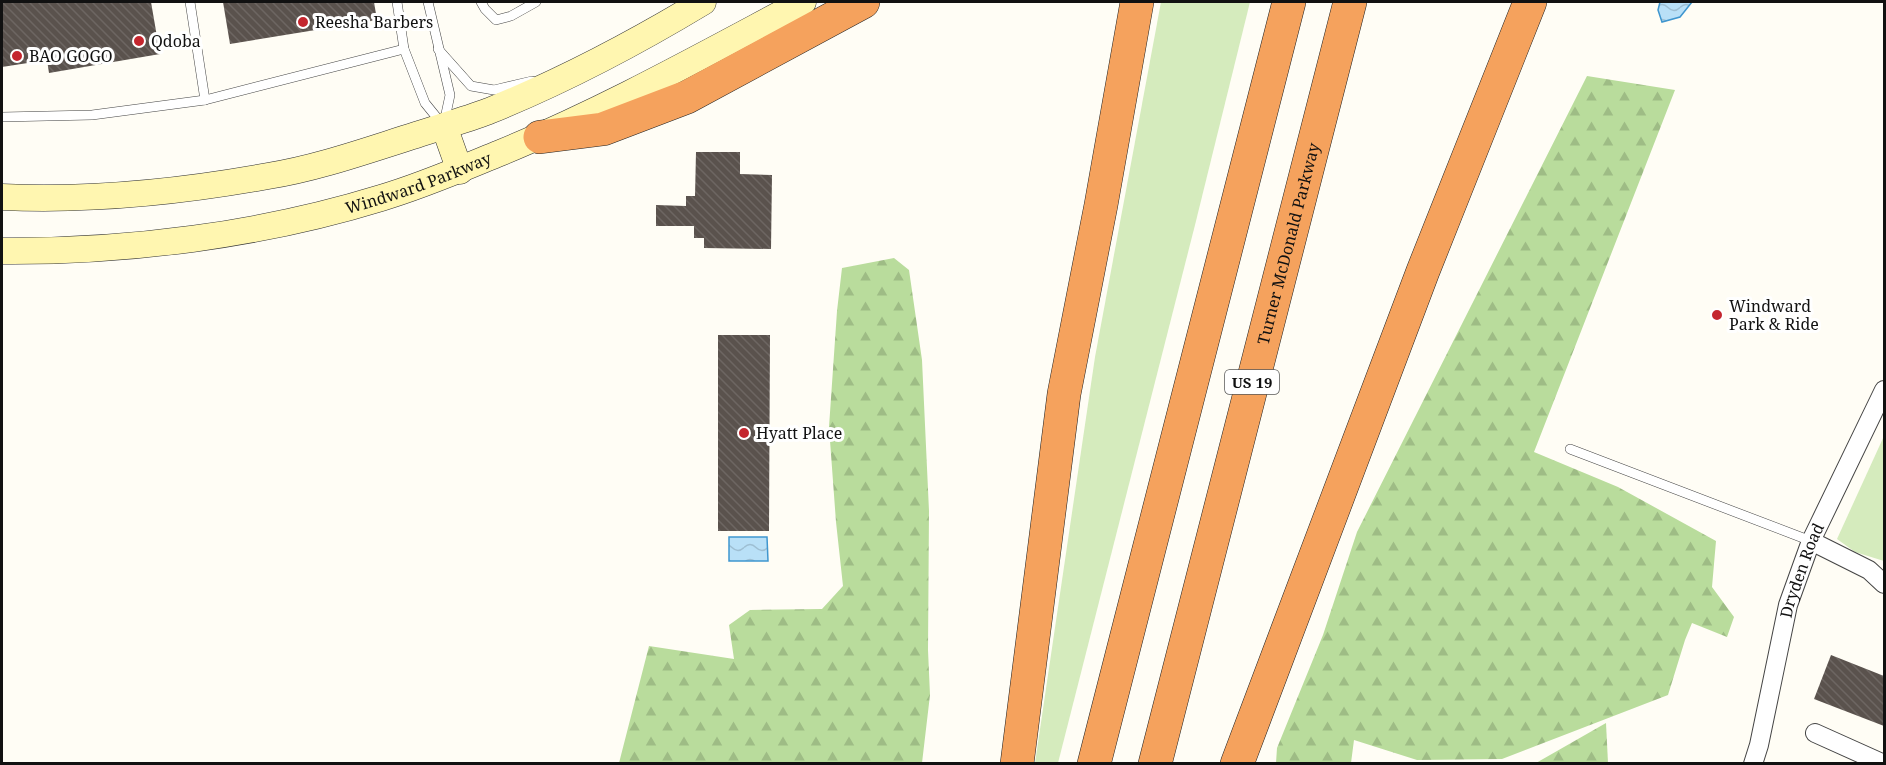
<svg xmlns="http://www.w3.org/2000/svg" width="1886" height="765" font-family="'Noto Serif',serif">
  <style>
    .grass { fill: #d5ebbd }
    .forest { fill: url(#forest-firs) }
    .water { fill: url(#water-waves); stroke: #3f96cf; stroke-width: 1.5 }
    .building { fill: url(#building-back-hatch) }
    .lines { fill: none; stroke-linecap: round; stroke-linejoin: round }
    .service-casing { stroke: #444; stroke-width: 10 }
    .minor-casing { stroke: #444; stroke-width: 20 }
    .secondary-casing { stroke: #333; stroke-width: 27 }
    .motorway-casing { stroke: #222; stroke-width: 34 }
    .service { stroke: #fff; stroke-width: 9 }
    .minor { stroke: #fff; stroke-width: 18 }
    .secondary { stroke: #fff6b0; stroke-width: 26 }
    .motorway { stroke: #f5a25d; stroke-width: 33 }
    .poi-dot { fill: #c4262e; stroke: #fff; stroke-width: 2 }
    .labels { text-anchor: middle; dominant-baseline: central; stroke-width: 6; stroke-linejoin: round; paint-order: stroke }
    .shield { fill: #fff; stroke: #585858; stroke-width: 1.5 }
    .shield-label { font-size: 15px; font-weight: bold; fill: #111 }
    .poi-label { font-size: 16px; fill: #111; stroke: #fff; text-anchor: start }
    .street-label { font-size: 16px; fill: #111; stroke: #fff }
  </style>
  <defs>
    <pattern id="forest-firs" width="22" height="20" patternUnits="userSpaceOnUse" patternTransform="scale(1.5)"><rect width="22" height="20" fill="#b9dc9c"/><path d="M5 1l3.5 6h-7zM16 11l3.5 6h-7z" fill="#9ebc85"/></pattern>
    <pattern id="water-waves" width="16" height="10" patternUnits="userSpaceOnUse" patternTransform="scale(1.5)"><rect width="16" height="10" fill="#b9e0f7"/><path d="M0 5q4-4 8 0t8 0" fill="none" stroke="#9ebfd3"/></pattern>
    <pattern id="building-back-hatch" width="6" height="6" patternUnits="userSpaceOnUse" patternTransform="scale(1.5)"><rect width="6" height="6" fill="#5a524d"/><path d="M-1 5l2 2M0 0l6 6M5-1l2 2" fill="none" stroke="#6d6662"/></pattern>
  </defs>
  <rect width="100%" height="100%" fill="#fffdf5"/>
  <!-- grass -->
  <g class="grass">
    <path d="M1161,2h89l-55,223 -137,538h-23l60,-406z"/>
    <path d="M1884,436v125l-29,-9 -18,-13z"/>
  </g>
  <!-- forest -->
  <g class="forest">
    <path d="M1587,76l88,14 -141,362 84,35 98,54 -4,46 22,30 -7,20 -35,-14 -7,17 -17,55 -166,64 -85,1 -63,-20 -3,23h-75l1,-15 46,-113 34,-103z"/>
    <path d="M894,258l15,12 13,90 7,151 -1,139 2,45 -8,68h-303l30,-117 85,13 -5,-34 21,-15 72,-1 21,-23 -7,-64 -7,-95 8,-116 5,-43z"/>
    <path d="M1606,723l2,40h-72z"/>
  </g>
  <!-- water -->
  <g class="water">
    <path d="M1660,2h32l-12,15 -18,5 -4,-12z"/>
    <path d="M729,537h38l1,24h-39z"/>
  </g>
  <!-- building -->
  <g class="building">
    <path d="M2,2h149l9,52 -111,19 -2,-13 -45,7z"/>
    <path d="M223,2h151l3,18 -147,24z"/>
    <path d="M696,152h44v22l32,1 -1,74 -67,-1v-10h-10v-12h-38v-21l30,1v-10h9z"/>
    <path d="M718,335h52l-1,196h-51z"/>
    <path d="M1831,655l53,21v50l-70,-27z"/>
  </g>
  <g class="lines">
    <defs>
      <g id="service">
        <path d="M190,2l15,98"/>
        <path d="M397,2l7,47 21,54 17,21"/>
        <path d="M428,2l22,93 -6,28"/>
        <path d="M481,2l4,7 11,11 15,-4 25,-14"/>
        <path d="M438,49l33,37 23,4 38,-9"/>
        <path d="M2,117l90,-2 113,-15 199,-51"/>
        <path d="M1570,449l241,92"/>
      </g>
      <g id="minor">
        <path d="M1811,541l58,29 15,14"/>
        <path d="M1815,733l69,31"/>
        <path id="s1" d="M1753,764l6,-19 29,-140 23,-64 73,-151"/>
      </g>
      <g id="secondary">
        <path d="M444,126l16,45"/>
        <path d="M2,197c89,4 178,-5 266,-21 50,-8 100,-26 148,-41 24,-8 49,-15 73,-24 74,-30 146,-68 214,-109"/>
        <path id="s2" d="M2,251c125,1 259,-16 379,-53 41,-12 80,-29 119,-45 105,-43 203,-98 303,-151"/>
      </g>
      <g id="motorway">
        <path d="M540,137l63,-8 84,-32 176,-95"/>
        <path d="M1017,764l47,-370 37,-189 36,-203"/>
        <path d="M1094,764l195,-762"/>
        <path id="s3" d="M1155,764l195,-762"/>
        <path d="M1237,764l186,-493 107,-269"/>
      </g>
    </defs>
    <!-- service casing -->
    <use href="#service" class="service-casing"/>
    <!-- minor casing -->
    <use href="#minor" class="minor-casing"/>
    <!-- secondary casing -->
    <use href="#secondary" class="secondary-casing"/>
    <!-- motorway casing -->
    <use href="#motorway" class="motorway-casing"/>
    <!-- service -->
    <use href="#service" class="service"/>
    <!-- minor -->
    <use href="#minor" class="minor"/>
    <!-- secondary -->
    <use href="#secondary" class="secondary"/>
    <!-- motorway -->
    <use href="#motorway" class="motorway"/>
  </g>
  <!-- markers -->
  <g class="poi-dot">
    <circle cx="303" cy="22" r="6"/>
    <circle cx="139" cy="41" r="6"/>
    <circle cx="17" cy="56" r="6"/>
    <circle cx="1717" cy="315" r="6"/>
    <circle cx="744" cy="433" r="6"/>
  </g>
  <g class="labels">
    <!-- shield labels -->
    <rect class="shield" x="1225" y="370" width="54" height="24" rx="4.5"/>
    <g class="shield-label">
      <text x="1252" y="382">US 19</text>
    </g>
    <!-- poi labels -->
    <g class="poi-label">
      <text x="315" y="22">Reesha Barbers</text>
      <text x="151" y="41">Qdoba</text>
      <text x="29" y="56">BAO GOGO</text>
      <text x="1729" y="306">Windward<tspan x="1729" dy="18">Park &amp; Ride</tspan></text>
      <text x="756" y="433">Hyatt Place</text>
    </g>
    <!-- street labels -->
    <g class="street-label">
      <text stroke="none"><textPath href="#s2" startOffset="424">Windward Parkway</textPath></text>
      <text stroke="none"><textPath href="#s3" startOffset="537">Turner McDonald Parkway</textPath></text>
      <text stroke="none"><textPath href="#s1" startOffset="200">Dryden Road</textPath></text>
    </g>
  </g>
  <!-- border -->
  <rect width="1886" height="765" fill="none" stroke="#111111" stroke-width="6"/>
</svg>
